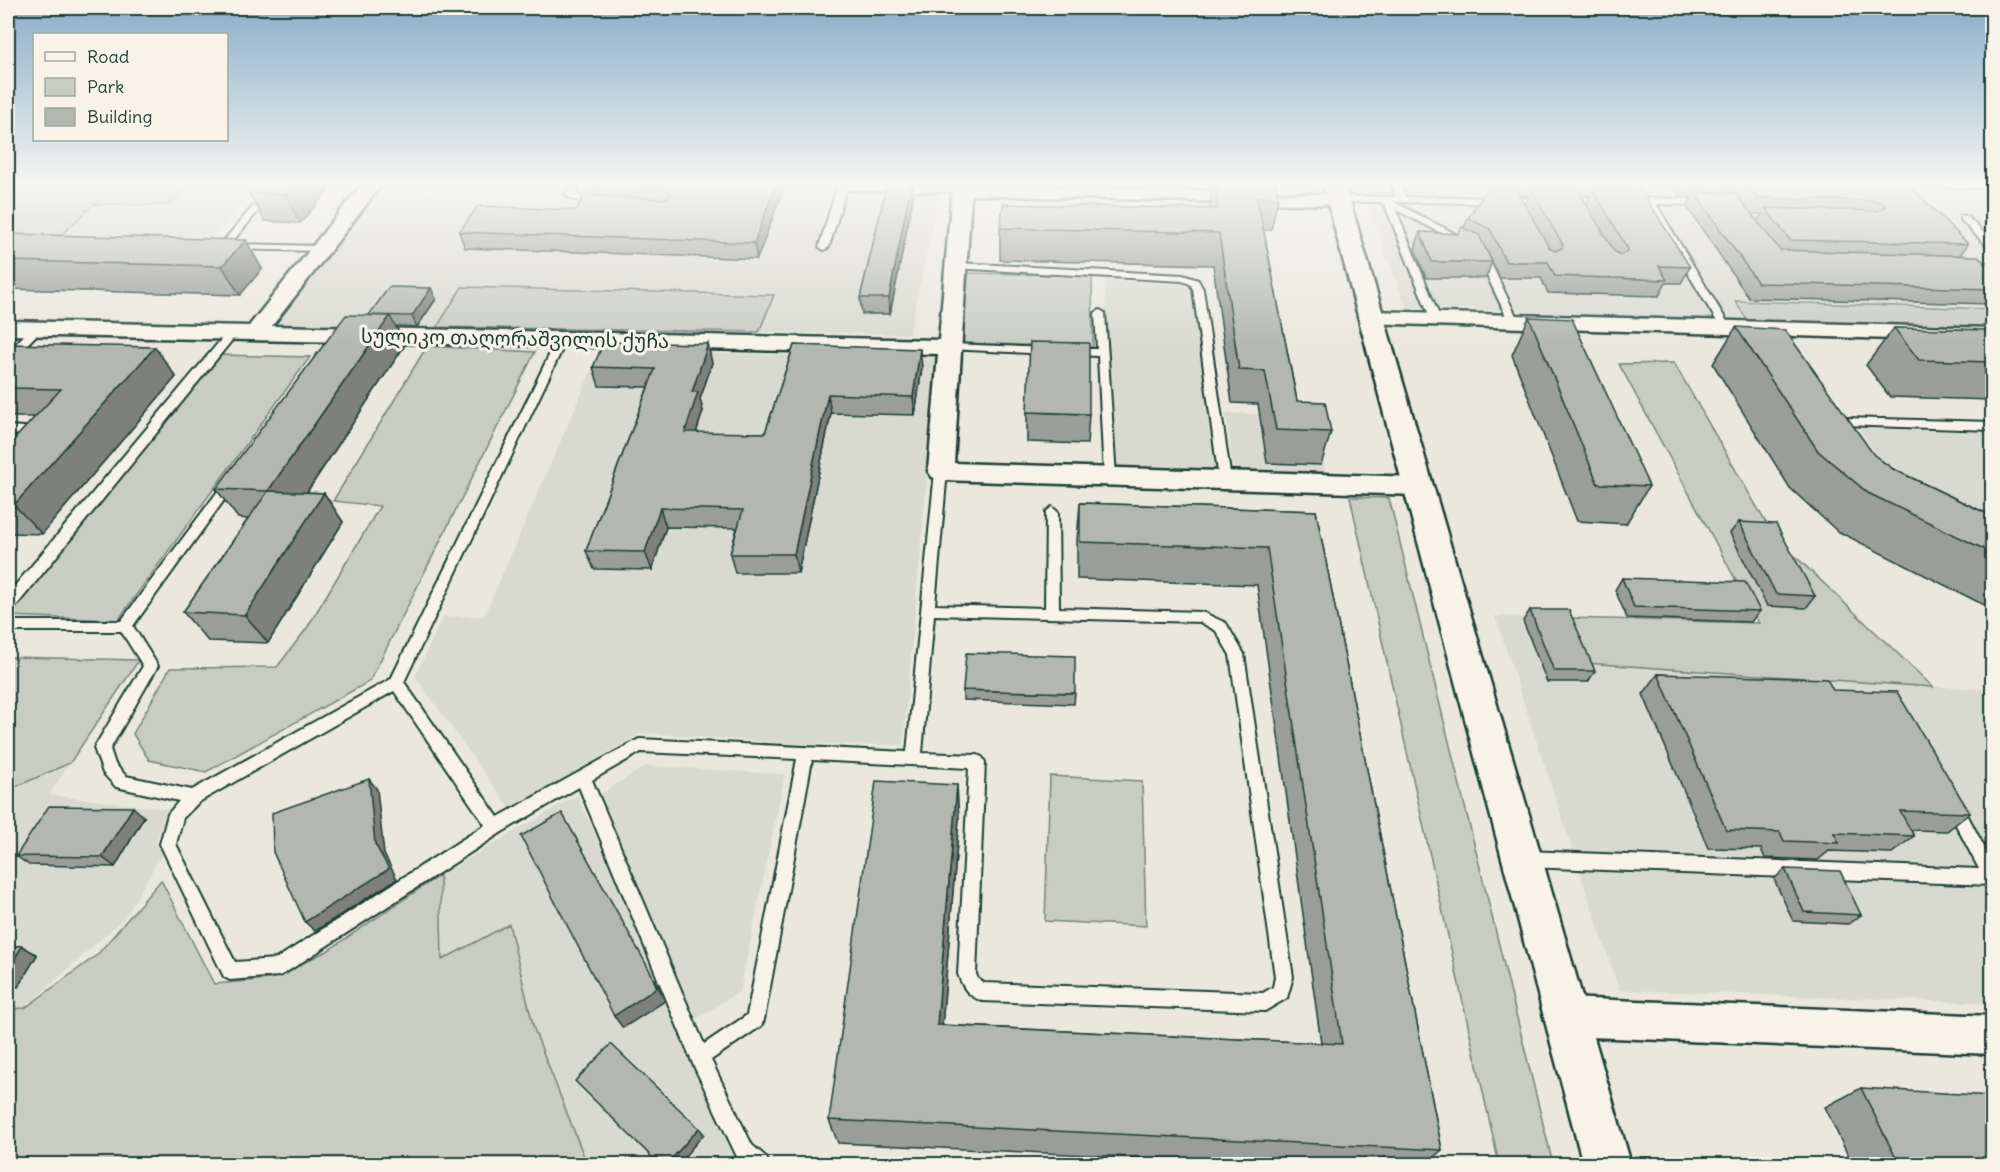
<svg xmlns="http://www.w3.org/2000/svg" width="2000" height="1172" font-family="Delius,'Noto Sans Georgian',sans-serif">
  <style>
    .built { fill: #d9dacf }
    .green { fill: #c8ccc1; stroke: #74847a; stroke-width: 1.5 }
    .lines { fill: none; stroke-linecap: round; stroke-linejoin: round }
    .lane-casing { stroke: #1f3d34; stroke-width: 4 }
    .street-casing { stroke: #1f3d34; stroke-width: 5 }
    .secondary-casing { stroke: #1f3d34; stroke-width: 5 }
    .lane { fill: #f7f3e8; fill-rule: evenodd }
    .street { fill: #f7f3e8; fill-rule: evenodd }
    .secondary { fill: #f7f3e8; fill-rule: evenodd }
    .wall { fill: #999e96; stroke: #1f3d34; stroke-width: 1.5; fill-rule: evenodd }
    .shaded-wall { fill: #7d817a; stroke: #1f3d34; stroke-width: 1.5 }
    .building { fill: #b2b8ae; stroke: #1f3d34; stroke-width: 1.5 }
    .labels { text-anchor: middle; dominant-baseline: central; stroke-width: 6; stroke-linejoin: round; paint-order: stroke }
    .street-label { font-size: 20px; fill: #1f3d34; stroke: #f7f3e8 }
  </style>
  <rect width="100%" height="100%" fill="#eae8dd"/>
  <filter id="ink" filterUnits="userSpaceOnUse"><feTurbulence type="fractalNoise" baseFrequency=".0167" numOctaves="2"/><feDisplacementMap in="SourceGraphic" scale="12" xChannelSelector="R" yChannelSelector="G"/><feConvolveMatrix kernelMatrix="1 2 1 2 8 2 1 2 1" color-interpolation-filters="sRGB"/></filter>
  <g filter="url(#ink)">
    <!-- built -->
    <g class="built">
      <path d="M116,184h147l-56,59 -150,-4z"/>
      <path d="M382,184h45l-4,7 61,-7h458l-33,150 -150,-2 15,-36 -312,-9 -25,40 -164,-3z"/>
      <path d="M1364,184h341l10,12h-347z"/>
      <path d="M1722,184l270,4v40h-24l24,25v76l-586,-22 -39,-103h368z"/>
      <path d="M1104,280l77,4 13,6 24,182 -101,-3z"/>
      <path d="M600,351l338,7 -35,387 -105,-1 -156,-11 -132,76 -95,-133 28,-59 41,-1z"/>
      <path d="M1226,413l88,3 12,59 -93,-3z"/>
      <path d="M1858,428l134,4v104l-89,-44z"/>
      <path d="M1495,616l72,2 18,45 407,27v313l-373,-13z"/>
      <path d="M70,763l-21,32 118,14 -11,33 7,10 -38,65 -100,91 -17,1v-219z"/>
      <path d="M646,766l139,8 -45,217 -45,29 -95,-226z"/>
      <path d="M577,795l168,369h-158l-53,-135 -25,-105 -67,37 -2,-86z"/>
    </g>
    <!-- green -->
    <g class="green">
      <path d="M17,184h172l-20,21 -75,-1 -37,35h-49v-47z"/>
      <path d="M969,273l123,3 1,71 -133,-4z"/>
      <path d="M462,287l312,8 -15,37 -322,-5z"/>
      <path d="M1735,301l257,8v20l-244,-8z"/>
      <path d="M427,346l108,6 -165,329 -164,91 -57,-12 -16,-26 37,-66 107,-1 30,-39 73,-122 -47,-5z"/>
      <path d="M220,355l90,2 -192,263 -110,-4z"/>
      <path d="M1674,363l99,172 160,152 -348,-24 -18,-45 192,5 -140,-259z"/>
      <path d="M1350,497l39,1 164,666h-54z"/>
      <path d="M8,657l131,3 -69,103 -62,27z"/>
      <path d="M1050,776l92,5 4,145 -101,-5z"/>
      <path d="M440,875l2,85 67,-36 25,105 53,135h-579v-155l17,-1 72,-53 64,-75 53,104 56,-5 57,-28z"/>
    </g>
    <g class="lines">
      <defs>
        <g id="lane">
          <path d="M8,184h6l-6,4z"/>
          <path d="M272,184h10l-52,60 91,2 4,1v4l-105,-2v-4z"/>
          <path d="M570,184h10l-4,10 24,10v4h-6l-26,-11 -2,-2z"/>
          <path d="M834,184l124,2v-2h10l-3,7 -3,1 -116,-2 -17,57 -5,3 -5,-3 18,-60z"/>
          <path d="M1391,184h10l4,13 138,1 5,3 -5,3 -149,-2 75,39 -8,2 -65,-33 45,110 -5,3 -5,-3 -46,-115 -6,-3h-41l-5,-3 5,-3 58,1z"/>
          <path d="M1942,184h50v4l-45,-1z"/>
          <path d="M1649,198l59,1 5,3 -5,3 -52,-1 75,124 -1,2 -4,1 -5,-3 -75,-124h-15l-5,-3 5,-3z"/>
          <path d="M1961,216h6l25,25v8l-3,-1 -28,-28z"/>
          <path d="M1481,250l5,3 33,69 -1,2h-8l-1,-2 -33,-69z"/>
          <path d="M957,263l226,12 15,5 5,9 28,191 -2,3 -4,1 -6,-4 -26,-191 -3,-5 -8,-3 -229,-13 -1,-2z"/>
          <path d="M1100,310l5,3 11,164 -6,4 -6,-4 -6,-121 -28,-1 -6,-3 6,-3h27l-2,-36z"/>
          <path d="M37,325l4,1v4l-29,30 -4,1v-9l25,-26z"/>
          <path d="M233,329l5,3 -1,2 -224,276 -5,1v-23h5l216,-258z"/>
          <path d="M562,336l5,3 -163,343 94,135 141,-78 268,13 28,-281 6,-4 6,4 -12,134 110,3 1,-96 6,-5 6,5 1,96 143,4 24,11 18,31 49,323 -6,21 -22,13 -283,-10c-15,-6 -19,-13 -24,-27l11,-206 -157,-8 -48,260 -3,6 -50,34 41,85 14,12 3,7h-24l-7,-5 -45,-95 -114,-277 -77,45 -217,141 -6,3 -49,4 -6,-3 -64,-133 8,-30 11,-13 -63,-14 -13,-14 -9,-25 49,-82 -22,-35h-113v-10h113l106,-142h8l2,3 -2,3 -102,141 25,40 -48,83 5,15 11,12 66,14 199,-111 166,-340zM934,615l266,7 16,9 14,24 45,322 -2,10 -10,6 -279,-10 -6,-4 -2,-5 9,-212 -3,-5 -5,-2 -55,-2zM394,691l91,134 -209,134 -41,3 -59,-118 7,-26 16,-16zM641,752l156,7 -50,256 -43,29 -112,-264z"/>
          <path d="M951,344l97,4 5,3 -5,3 -101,-5 -1,-2z"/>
          <path d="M1845,418l147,4v8l-151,-5 -2,-3 2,-3z"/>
          <path d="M8,426l31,2 6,4 -6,4 -31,-2z"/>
          <path d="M1954,799l6,2 32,61v23l-466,-18 -6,-3 -2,-5 2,-5 6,-3 453,18 -33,-63 2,-5z"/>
        </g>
        <g id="street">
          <path d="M362,184h20l-110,142 667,14 13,-151 3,-4 40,-1 350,11 3,4 -3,4 -7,2 -367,-10 -17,268 464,14 9,3 4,6 -4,6 -9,3 -477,-15 -9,-3 -4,-6 10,-117 -930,-19v-14l241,5z"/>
          <path d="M1371,311l621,17v14l-629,-19 -3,-5 3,-5z"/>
          <path d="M1566,998l426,18v38l-426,-18 -14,-5 -5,-14 5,-14z"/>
        </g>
        <path id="secondary" d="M1323,184h22l286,980h-48z"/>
      </defs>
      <!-- lane casing -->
      <use href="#lane" class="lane-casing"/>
      <!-- street casing -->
      <use href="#street" class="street-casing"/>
      <!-- secondary casing -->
      <use href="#secondary" class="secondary-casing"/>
      <!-- lane -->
      <use href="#lane" class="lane"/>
      <!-- street -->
      <use href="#street" class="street"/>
      <!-- secondary -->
      <use href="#secondary" class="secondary"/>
    </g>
    <!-- wall -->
    <g class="wall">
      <path d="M334,184l-34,39 -35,-2 -16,-28z"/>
      <path d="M592,184h193l-28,75 -292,-11 -6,-16 117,-22 19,-14z"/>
      <path d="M1208,184h68l2,14 -7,32h-8l34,171 34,31 -10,33 -54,-2 -9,-59 -26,-1 -19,-138 -213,-5v-32l210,-19v-5l2,-15 -3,-1z"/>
      <path d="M1491,184h71l-3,6h10l-5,-6h69l-3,6 60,77 -9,16h-15l-7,13 -111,-3 -7,-15h-41l-16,-33 8,17 -6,16h-60l-11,-29 5,-17 38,2 6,-6 4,-10 21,-29zM1519,195l10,1 -4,9zM1582,196h8l-3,8z"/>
      <path d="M1671,184h237l60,60 -8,11 24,7h8v42l-243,-6 -62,-91 5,-10 -12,-1zM1725,186l6,7 -9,-1zM1752,214h10l-5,7z"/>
      <path d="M914,193l-24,121h-28l-2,-16z"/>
      <path d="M8,234l254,35 -22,26 -232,-6z"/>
      <path d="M436,299l-19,28 -21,-1 9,19 -98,147 17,1 19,29 -75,121 -60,-2 -25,-29 65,-93 -10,-1 -22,-29 153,-173v-1z"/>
      <path d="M1529,317l120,169 -23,38 -49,-3 -65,-166z"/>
      <path d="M1736,327l138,128 19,14 99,47v93l-155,-78 -47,-43 -77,-124z"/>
      <path d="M1894,328l98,2v70l-102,-3 -24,-32z"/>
      <path d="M8,344l168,33 -134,157 -34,-1v-87l27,-29h-27z"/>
      <path d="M794,345l128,22 -7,48 -84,-2 -33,160h-63l-5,-19 7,-26 -71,-1 -14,43 -58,-1 -8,-18 62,-164 -49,-1 -6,-19 119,-4 -12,36 3,12 -7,22h69z"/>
      <path d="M1027,412l62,2 -2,30 -60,-2z"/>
      <path d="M1080,503l236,8 126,639 -16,14h-151l-437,-21 -9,-23 130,-302 -17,207 379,18 -64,-458 -180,-6v-39z"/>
      <path d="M1739,522l76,74 -9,12 -39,-2 -37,-73z"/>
      <path d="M1622,578l138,33 -9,11 -124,-4 -12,-28z"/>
      <path d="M1530,610l65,61 -7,11h-41l-24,-61z"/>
      <path d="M1658,674l175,16 137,123 -23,18 -36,-1 3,6 -22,17 -63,-2 -11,9 -53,-2 -4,-9 -53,-1 -65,-154z"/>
      <path d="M963,690l112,3 -1,11 -111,-4z"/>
      <path d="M144,817l-29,50 -86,-2 -13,-9z"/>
      <path d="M1785,869l76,46 -13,9 -55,-3 -19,-42z"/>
      <path d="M8,946h14l15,9 -19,32h-10z"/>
      <path d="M1861,1088l131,76h-140l-27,-57z"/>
    </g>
    <!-- shaded-wall -->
    <g class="shaded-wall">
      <path d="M295,184h39l-34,39 -15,-29z"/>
      <path d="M776,184h9l-28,75 -3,-16z"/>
      <path d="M911,184h2l1,9 -24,121 -1,-16z"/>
      <path d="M246,240l16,29 -22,26 -18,-29z"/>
      <path d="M431,288l5,11 -19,28 -5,-11z"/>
      <path d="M390,316l15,29 -117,175 -20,-29z"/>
      <path d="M708,344l4,19 -12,36 3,12 -13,40 -5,-19 7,-40z"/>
      <path d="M155,347l21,30 -134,157 -28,-29z"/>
      <path d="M920,349l2,18 -7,48 -2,-18z"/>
      <path d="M828,394l3,19 -33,160 -4,-19z"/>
      <path d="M324,493l19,29 -75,121 -23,-28z"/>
      <path d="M660,508l6,19 -14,43 -7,-18z"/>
      <path d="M369,779l8,10 7,65 13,25 -82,52 -10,-9z"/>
      <path d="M957,785l2,33 -19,233 -3,-26z"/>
      <path d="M133,807l11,10 -29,50 -13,-10z"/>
      <path d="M562,813l95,171 8,17 -42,27 -9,-12z"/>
      <path d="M22,946l15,9 -19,32 -10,-6v-11z"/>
      <path d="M699,1128l5,6 -26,30h-11z"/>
    </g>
    <!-- building -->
    <g class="building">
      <path d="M258,184h37l-10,10 -36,-1z"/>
      <path d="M593,184h183l-22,59 -295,-11 19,-26 98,4 10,-17 9,3 70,3 7,-4 -7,-6z"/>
      <path d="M887,184h24l-22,114h-29z"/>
      <path d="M1216,184h60l2,14 -21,-1 40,204 28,1 6,30 -55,-2 -11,-59 -26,-1 -20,-137 -219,-5 3,-24 215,5z"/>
      <path d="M1745,184h163l60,60 -178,-4 -25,-32 114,3 7,-6 -7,-4 -122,-3z"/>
      <path d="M1487,189h29l33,58 6,4 7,-3 1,-3 -32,-56 47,1 36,61 6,4 7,-3 1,-3 -35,-59h48l49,77 -31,-1 8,14 -112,-4 -7,-14h-42l-16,-33 -22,-11z"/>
      <path d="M1694,192l41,1 45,57 198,6 6,6h8v27l-234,-6z"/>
      <path d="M1462,227l17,8 13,27h-60l-12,-30 38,2z"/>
      <path d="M8,234l238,6 -24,26 -214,-5z"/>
      <path d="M389,287l42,1 -19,28 -43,-1z"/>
      <path d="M346,315l44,1 -122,175 -52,-2z"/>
      <path d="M1529,317l43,2 77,167 -51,-2z"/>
      <path d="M1736,327l49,3 89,125 19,14 99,47v37l-124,-60 -50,-42z"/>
      <path d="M1894,328l98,2v32l-73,-2z"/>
      <path d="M604,342l104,2 -16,48h6l-13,40 80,1 29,-88 126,4 -7,48 -85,-3 -34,160h-64l13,-44 -83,-2 -15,44 -59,-1 69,-182 -62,-2z"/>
      <path d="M1030,342l59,1v71l-62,-2z"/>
      <path d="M8,344l147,3 -141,158h-6v-59l53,-57 -53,-1z"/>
      <path d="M268,491l56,2 -79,122 -62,-3z"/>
      <path d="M1080,503l236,8 126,639 -613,-30 47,-339 81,4 -20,240 405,19 -75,-496 -187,-6z"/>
      <path d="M1739,522l37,2 39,72 -39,-2z"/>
      <path d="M1622,578l123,4 15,29 -126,-4z"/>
      <path d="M1530,610h39l26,61h-41z"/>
      <path d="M966,653l109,3v37l-112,-3z"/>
      <path d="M1658,674l169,5 6,11 64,2 73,121 -70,-2 14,25 -80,-3 5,10 -55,-2 -4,-9 -54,-2z"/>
      <path d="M369,779l6,65 14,25 -84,53 -32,-70 -1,-39z"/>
      <path d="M49,806l84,1 -31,50 -86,-1z"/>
      <path d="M562,813l88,158 7,17 -43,28 -93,-180z"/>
      <path d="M1785,869l55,2 21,44 -57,-3z"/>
      <path d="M8,946h14l-14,24z"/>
      <path d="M611,1044l88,84 -32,36h-8l-84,-83z"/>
      <path d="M1861,1088l131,8v68h-93z"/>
    </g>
  </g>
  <!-- sky -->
  <linearGradient id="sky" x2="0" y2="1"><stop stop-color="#89aeca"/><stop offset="0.53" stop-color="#f6f5f0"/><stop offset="1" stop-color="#f6f5f0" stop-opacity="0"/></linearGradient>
  <rect width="2000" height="348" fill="url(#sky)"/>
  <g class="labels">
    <!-- street labels -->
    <g class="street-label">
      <text transform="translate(515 338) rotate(1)">სულიკო თაღორაშვილის ქუჩა</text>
    </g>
  </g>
  <!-- margin -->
  <rect width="2000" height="1172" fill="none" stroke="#f7f3e8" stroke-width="30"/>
  <rect x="15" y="15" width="1970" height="1142" fill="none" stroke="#1f3d34" stroke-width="2" filter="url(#ink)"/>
  <!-- legend -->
  <rect x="33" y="33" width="195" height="108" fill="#f7f3e8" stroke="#a1aaa0" stroke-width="1.5"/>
  <rect x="45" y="52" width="30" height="9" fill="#f7f3e8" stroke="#a1aaa0" stroke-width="1.5"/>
  <text x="87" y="63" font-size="18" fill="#1f3d34">Road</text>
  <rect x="45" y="78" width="30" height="18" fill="#c8ccc1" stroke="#a1aaa0" stroke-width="1.5"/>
  <text x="87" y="93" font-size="18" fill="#1f3d34">Park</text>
  <rect x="45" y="108" width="30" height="18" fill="#b2b8ae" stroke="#a1aaa0" stroke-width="1.5"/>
  <text x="87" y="123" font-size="18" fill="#1f3d34">Building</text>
</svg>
